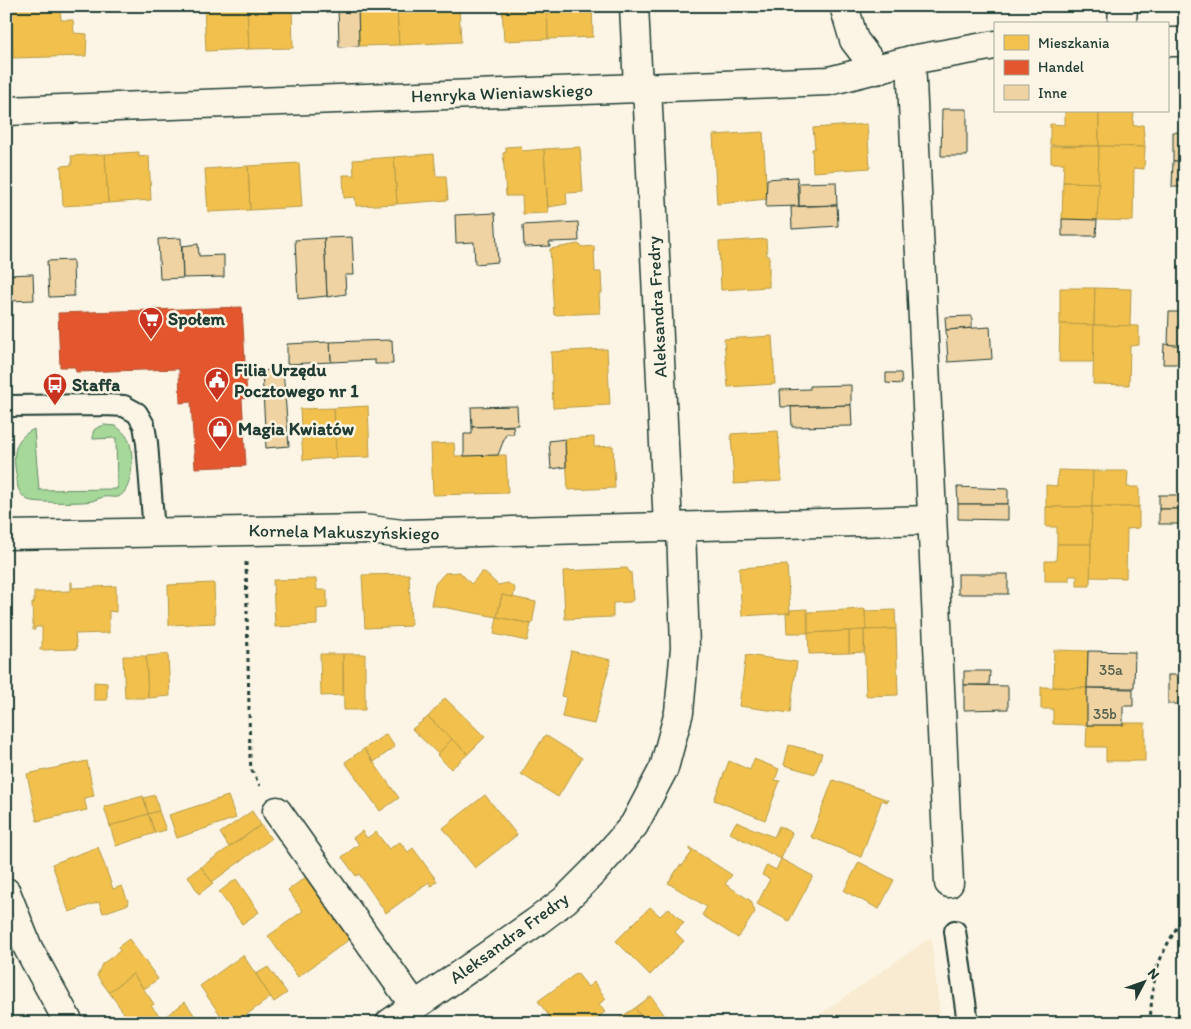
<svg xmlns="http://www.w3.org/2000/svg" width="1191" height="1029" font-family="Itim,sans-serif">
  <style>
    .built { fill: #f8ebd1 }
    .green { fill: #a6d899; stroke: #628a66 }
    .homes { fill: #f2c14e; stroke: #b39946 }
    .shops { fill: #e4572e; stroke: #a94f30 }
    .building { fill: #f0d3a3; stroke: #1f3d34 }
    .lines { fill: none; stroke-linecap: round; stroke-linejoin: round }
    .service-casing { stroke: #1f3d34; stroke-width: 24 }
    .minor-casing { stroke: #1f3d34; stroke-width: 31 }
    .path { stroke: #1f3d34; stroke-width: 3; stroke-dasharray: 4 4; stroke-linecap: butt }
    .service { stroke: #fcf5e5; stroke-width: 20 }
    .minor { stroke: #fcf5e5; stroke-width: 28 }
    .labels { text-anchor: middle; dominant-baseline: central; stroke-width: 5; stroke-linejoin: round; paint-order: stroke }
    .number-label { font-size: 15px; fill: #536250 }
    .street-label { font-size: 18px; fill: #1f3d34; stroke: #fcf5e5 }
    .poi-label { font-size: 18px; font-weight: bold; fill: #1f3d34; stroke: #fcf5e5; text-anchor: start }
  </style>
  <rect width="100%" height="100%" fill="#fcf5e5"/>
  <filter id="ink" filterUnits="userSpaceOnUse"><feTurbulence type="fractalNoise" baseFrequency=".02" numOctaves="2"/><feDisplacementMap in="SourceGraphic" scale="10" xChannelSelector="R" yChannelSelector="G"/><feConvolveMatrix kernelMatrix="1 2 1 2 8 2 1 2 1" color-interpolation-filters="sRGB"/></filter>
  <g filter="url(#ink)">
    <!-- built -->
    <path class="built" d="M931,937l10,86h-133z"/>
    <!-- green -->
    <path class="green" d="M104,425l12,1c6,5 12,10 14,18 4,12 3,47 -12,53 -4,1 -10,-1 -15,0 -4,1 -7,3 -11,4 -7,2 -59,2 -64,-1 -5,-3 -8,-7 -10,-12 -3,-25 -11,-46 16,-59l5,61 78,-1 -1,-51 -23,1v-7l2,-3z"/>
    <!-- homes -->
    <g class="homes">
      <path d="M11,6h49l1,14h12l1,13 13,1 -1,22 -73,2z"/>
      <path d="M204,6h43l2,43 -43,2z"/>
      <path d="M247,6h45l1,42 -44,1z"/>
      <path d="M358,6h39l2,39 -40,1z"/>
      <path d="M397,6h62l2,36 -62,3z"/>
      <path d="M502,6h45l1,33 -44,2z"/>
      <path d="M547,6h45l1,31 -45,2z"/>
      <path d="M1065,111h34v35l-49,-1v-21l15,1z"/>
      <path d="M1099,111h35l-1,15 10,-1 2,22 -46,-1z"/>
      <path d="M867,124l3,44 -57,4 -1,-23 3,-1 -2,-20z"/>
      <path d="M763,132l4,67 -50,5 -4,-69z"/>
      <path d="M521,146l1,5 22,-2 4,64 -25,1 -1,-18h-16l-3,-43 3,-1v-5z"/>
      <path d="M1051,146h48v37l-36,-1 1,-19h-13z"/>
      <path d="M1099,146l46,1 -1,22 -10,-1 -1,53 -36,-1z"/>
      <path d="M580,147l3,45 -17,1 1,11 -19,3 -4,-58z"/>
      <path d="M139,152v5l10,-1 2,44 -43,3 -3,-49z"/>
      <path d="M105,154l3,49 -45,3 -2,-40 11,-1 -1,-9z"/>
      <path d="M434,154l2,22h10l2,24 -51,4 -3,-47z"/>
      <path d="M394,157l3,47 -41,2 -1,-9 -11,1 -1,-23h11l-1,-15z"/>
      <path d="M299,163l3,44 -52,3 -2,-44z"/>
      <path d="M248,166l2,44 -42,2 -3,-43z"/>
      <path d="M1063,182l36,1 -2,37 -35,-1z"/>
      <path d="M766,239l1,17h2v31l-48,3 -2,-48z"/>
      <path d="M578,244l5,3 11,-1 1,26h6l1,21h-3l1,20 -46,2 -4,-66z"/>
      <path d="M1060,288h35l-1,37 -34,-1z"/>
      <path d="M1095,288l36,1 -1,37 -36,-1z"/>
      <path d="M1060,324l34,1v37h-35z"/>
      <path d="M1094,325l45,1v19l-9,1 -1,39 -36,-1z"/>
      <path d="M772,336l3,48 -47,3 -4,-48z"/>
      <path d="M607,349l3,56 -57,3 -2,-56z"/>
      <path d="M368,406l2,51 -34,1 -2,-50z"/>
      <path d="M334,408l2,50 -33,2 -3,-51z"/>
      <path d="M778,431l4,50 -48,3 -3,-50z"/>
      <path d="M594,437v10l19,-1 2,42 -47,2 -3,-51z"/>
      <path d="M454,443l1,13 51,-1 2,38 -75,2 -2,-51z"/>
      <path d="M1058,470l35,1 -1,36h-46v-22l11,1z"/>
      <path d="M1093,471h35l-1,16h12v20h-47z"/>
      <path d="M1046,507h46l-1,37h-34v-17h-11z"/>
      <path d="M1092,507h47v21l-12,1 -1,49 -36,-1z"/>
      <path d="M1057,544h34l-1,42h-13v-10h-8v5h-24v-20h11z"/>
      <path d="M787,565l3,48 -48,3 -3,-48z"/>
      <path d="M627,568l2,4h2l2,28 -3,2 -17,1v14l-48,2 -2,-48z"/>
      <path d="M460,572l11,12 11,-12h2l14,13 10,-2 7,5 -2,10 -11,-3 -5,22 -66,-12 4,-21 10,-11z"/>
      <path d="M409,574l2,52 -46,2 -3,-53z"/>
      <path d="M316,579l1,11h10v18l-10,1v16l-42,2 -2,-47z"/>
      <path d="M71,582h1v6l44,-2v26l-7,-1v22l-34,1 2,15 -37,1v-2l2,-1v-20h-7v3h-2l-1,-27h2v-11l37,-1z"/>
      <path d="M214,583l1,40 -46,2 -1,-40z"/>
      <path d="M502,595l34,7 -4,22 -35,-7z"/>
      <path d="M807,609l1,24h-21l-1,-20h4v-3z"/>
      <path d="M865,609l1,21 -58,3v-21z"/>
      <path d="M895,610l1,19 -30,1 -1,-19z"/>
      <path d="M497,617l34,7 -4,17 -33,-7z"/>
      <path d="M896,629l2,66 -32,1 -2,-66z"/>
      <path d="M864,630v22l-15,1v-22z"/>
      <path d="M849,631v22l-40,1 -1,-21z"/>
      <path d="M1054,650l34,1 -1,37 -34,-1z"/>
      <path d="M571,651l40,9 -17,64 -32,-7 4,-20 -5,-1z"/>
      <path d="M168,654l2,42 -22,2 -2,-42z"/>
      <path d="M320,654h23v41l-22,1z"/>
      <path d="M343,654h22v56h-21z"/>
      <path d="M746,655l51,7 -7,51 -51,-7z"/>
      <path d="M123,656h23l2,42h-23z"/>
      <path d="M94,682l13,1v17h-13z"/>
      <path d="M1041,687l46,1v37l-34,-1v-15h-12z"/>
      <path d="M445,698l40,39 -17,17 -40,-37z"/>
      <path d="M428,717l24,22 -14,15 -26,-25z"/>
      <path d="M1123,723h22v38h-39v-14h-20l1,-22h36z"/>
      <path d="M386,734l9,13 -21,15 -10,-13z"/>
      <path d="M545,735l37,23 -24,39 -37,-23z"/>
      <path d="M452,739l16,15 -17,15 -14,-14z"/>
      <path d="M789,745l33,8 -7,21 -31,-9z"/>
      <path d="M364,749l35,49 -19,13 -35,-49z"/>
      <path d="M754,759l25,10 -4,11 5,1 -15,39 -51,-20 15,-39 21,9z"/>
      <path d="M87,761l7,35 -10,2 3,12 -50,11 -10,-47z"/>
      <path d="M833,780l55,20 -1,2 -5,-2 -21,57 -50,-20z"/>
      <path d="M155,795l4,16 -11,3 -4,-16z"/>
      <path d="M485,795l32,40 -42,33 -32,-40z"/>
      <path d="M143,796l5,18 -38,12 -6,-19z"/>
      <path d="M228,796l8,22 -59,20 -8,-23z"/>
      <path d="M159,811l7,19 -11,3 -7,-19z"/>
      <path d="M252,811l9,14 -32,22 -9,-14z"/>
      <path d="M148,814l7,19 -39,13 -6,-20z"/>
      <path d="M736,822l38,15 5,-11 13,7 -11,26 -51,-26z"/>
      <path d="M261,825l10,14 -59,43 -11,-15z"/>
      <path d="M362,831l5,7 9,-6 13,17 11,-7 8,10 5,-4 24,33 -6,5 -2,-4 -43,31 -27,-39 -3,2 -14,-19 17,-13 -6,-6z"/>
      <path d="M98,847l15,42 9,-3 7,18 -26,9 -4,-11 -30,10 -17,-48z"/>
      <path d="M690,848l42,27 -7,9 26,17 4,11 -17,26 -36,-23 5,-8 -39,-24 12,-18 2,1 10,-14 -3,-2z"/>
      <path d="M781,859l32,17 -24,45 -32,-17 13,-25 -8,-4 5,-10 9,5z"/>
      <path d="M859,862l35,18 -15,29 -35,-18z"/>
      <path d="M201,867l12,16 -14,11 -11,-18z"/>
      <path d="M306,877l44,62 -52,38 -30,-41 35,-25 -15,-21z"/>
      <path d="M236,879l23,33 -17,12 -23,-32z"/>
      <path d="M650,907l10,9 9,-8 15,15 -9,9 9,9 -34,34 -34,-34z"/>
      <path d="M129,939l29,40 -14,10 -11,-15 -24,18 -12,-16 5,-12 18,-13 -2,-4z"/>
      <path d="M243,955l28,42 -36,26h-9l-26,-37z"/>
      <path d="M268,967l19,26 -13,9 -18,-28z"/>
      <path d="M577,973l11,14 6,-5 12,17 -7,5 6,8 -15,11h-36l-16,-22z"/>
      <path d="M133,974l21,30 -3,2 11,13 23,-17 15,21h-69l-22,-31z"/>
      <path d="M651,996l19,27h-25l-10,-15z"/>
      <path d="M635,1008l10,15h-24l-3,-4z"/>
    </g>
    <!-- shops -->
    <path class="shops" d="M242,307l5,91 -5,1 4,67 -51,2 -4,-66 -11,1 -1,-34 -103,3 -1,-5h-15l-2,-54z"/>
    <!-- building -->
    <g class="building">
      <path d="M338,6h20l1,40 -20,1z"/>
      <path d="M942,109h25v47h-26z"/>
      <path d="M1173,132l12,1v28h-12z"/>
      <path d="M1173,161h12v26h-13z"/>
      <path d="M797,177l2,29 -33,1 1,-28z"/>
      <path d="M836,182l1,23 -38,1v-23z"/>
      <path d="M837,205l1,21 -46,3 -1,-22z"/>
      <path d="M495,213l3,49 -23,2 -1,-22 -18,1 -1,-28z"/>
      <path d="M1062,219l35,1 -1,16h-34z"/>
      <path d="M578,222l1,19 -30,1 1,4 -26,1 -1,-22z"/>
      <path d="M352,237l2,38h-9l1,19 -19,3 -3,-59z"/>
      <path d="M181,238l2,40 -23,1 -2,-40z"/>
      <path d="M324,238l3,58 -29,3 -3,-59z"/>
      <path d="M198,244l1,12 25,-1v22l-41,1 -1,-32z"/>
      <path d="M73,260l1,36 -25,1 -2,-36z"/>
      <path d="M33,274l1,26 -25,1 -2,-26z"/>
      <path d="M1169,312h16v34l-17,-1z"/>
      <path d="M972,316v12l-26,2 -1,-13z"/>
      <path d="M990,327l2,32 -44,3 -2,-32z"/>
      <path d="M392,340l1,24h-18v-4l-44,2 -1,-20z"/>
      <path d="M330,342l1,20 -44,2v-20z"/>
      <path d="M1164,344l21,2v18h-22z"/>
      <path d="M283,369l6,77 -23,2 -4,-77z"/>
      <path d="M886,373h15l1,11 -16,-1z"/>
      <path d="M851,385v20l-70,2 -1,-17 30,-1v-3z"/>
      <path d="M851,405l1,21 -60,1 -1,-20z"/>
      <path d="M517,406l1,19 -46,2 -1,-20z"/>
      <path d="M513,426l1,8h-8l-8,21 -34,1v-22h8v-7z"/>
      <path d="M565,439l1,28 -15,2 -2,-28z"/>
      <path d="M957,487l51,2v15h-50z"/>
      <rect x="1159" y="495" width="26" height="14"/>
      <path d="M958,504h50v16l-50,-1z"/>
      <rect x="1159" y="509" width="26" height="15"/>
      <rect x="958" y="574" width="50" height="20"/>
      <path d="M1088,651l47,1 -1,36h-47z"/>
      <path d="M964,671h26l-1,14h-25z"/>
      <rect x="1168" y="675" width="17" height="29"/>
      <path d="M964,685l44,1v23l-44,1z"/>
      <path d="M1087,688l46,1v17h-10v19h-36z"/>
    </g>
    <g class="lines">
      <defs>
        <g id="service">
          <path d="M6,406l100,-1 18,1 13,7 7,12 3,18 7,89"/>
          <path d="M955,931l13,92"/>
        </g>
        <g id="minor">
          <path d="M634,6l4,81"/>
          <path d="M844,6l10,34 23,30"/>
          <path d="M1122,24l1,-18"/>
          <path d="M1167,42h18"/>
          <path d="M911,60l38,823"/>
          <path d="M647,87l21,440"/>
          <path d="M6,111l823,-30 82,-21 84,-15"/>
          <path d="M6,535l357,-6 39,5 529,-14"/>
          <path d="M277,811l137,194"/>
          <path d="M6,892l22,56 41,75"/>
          <path d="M390,1023l146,-101 29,-22 29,-29 40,-46 30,-57 15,-56 6,-64 -4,-121"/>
        </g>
      </defs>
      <!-- service casing -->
      <use href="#service" class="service-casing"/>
      <!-- minor casing -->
      <use href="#minor" class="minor-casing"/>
      <!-- path -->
      <g class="path">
        <path d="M246,562l4,195 1,12 9,17"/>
        <path d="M1150,1023c1,-16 2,-31 5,-46 4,-21 19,-45 30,-63"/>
      </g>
      <!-- service -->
      <use href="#service" class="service"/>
      <!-- minor -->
      <use href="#minor" class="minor"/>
    </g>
  </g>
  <!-- icons -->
  <defs>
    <symbol id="supermarket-pin" viewBox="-11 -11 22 30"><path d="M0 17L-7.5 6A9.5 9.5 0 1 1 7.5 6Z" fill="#c8321e" stroke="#fcf5e5"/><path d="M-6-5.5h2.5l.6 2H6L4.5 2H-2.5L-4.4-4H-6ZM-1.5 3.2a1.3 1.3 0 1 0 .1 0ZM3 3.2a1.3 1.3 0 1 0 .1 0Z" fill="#fff"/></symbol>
    <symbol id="civic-pin" viewBox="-11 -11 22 30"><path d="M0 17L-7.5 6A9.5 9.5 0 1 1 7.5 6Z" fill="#c8321e" stroke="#fcf5e5"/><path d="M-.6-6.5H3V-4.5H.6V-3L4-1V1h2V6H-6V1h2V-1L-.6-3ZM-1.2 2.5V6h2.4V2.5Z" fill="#fff"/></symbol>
    <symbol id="bus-pin" viewBox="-11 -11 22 30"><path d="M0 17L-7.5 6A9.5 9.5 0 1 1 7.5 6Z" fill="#c8321e" stroke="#fcf5e5"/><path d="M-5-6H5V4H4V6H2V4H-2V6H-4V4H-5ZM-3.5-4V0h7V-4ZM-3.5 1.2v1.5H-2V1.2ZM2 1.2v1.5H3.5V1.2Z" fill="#fff"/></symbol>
    <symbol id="shop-pin" viewBox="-11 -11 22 30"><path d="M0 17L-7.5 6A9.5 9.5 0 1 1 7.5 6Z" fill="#c8321e" stroke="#fcf5e5"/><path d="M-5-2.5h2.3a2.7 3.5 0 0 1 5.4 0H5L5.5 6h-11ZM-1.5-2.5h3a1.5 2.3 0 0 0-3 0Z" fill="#fff"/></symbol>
  </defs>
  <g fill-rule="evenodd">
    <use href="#supermarket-pin" x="137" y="305" width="28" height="38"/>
    <use href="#civic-pin" x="203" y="366" width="28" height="38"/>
    <use href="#bus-pin" x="41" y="371" width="28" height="38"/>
    <use href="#shop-pin" x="206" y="415" width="28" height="38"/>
  </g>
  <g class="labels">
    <!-- number labels -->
    <g class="number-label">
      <text x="1111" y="670">35a</text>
      <text x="1105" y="714">35b</text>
    </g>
    <!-- street labels -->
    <g class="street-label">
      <text transform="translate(502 93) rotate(-2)">Henryka Wieniawskiego</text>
      <text transform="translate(657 307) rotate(-93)">Aleksandra Fredry</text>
      <text transform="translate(344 532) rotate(1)">Kornela Makuszyńskiego</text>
      <text transform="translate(509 938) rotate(-36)">Aleksandra Fredry</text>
    </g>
    <!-- poi labels -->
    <g class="poi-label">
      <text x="168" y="319">Społem</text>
      <text x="234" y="370">Filia Urzędu<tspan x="234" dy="21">Pocztowego nr 1</tspan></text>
      <text x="72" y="385">Staffa</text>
      <text x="238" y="429">Magia Kwiatów</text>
    </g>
  </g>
  <!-- margin -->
  <rect width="1191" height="1029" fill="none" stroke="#fcf5e5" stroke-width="25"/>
  <rect x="12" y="12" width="1166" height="1004" fill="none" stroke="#1f3d34" stroke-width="2" filter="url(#ink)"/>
  <!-- legend -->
  <rect x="994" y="22" width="175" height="90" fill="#fcf5e5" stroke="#a4ab9e"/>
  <rect x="1004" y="35" width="25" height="15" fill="#f2c14e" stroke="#a4ab9e"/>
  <text x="1038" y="48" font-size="15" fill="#1f3d34">Mieszkania</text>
  <rect x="1004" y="60" width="25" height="15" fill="#e4572e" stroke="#a4ab9e"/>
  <text x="1038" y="72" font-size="15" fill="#1f3d34">Handel</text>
  <rect x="1004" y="85" width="25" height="15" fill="#f0d3a3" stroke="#a4ab9e"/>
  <text x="1038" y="98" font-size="15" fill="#1f3d34">Inne</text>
  <!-- north arrow -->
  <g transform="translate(1144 982) rotate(49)" stroke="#fcf5e5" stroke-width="4" paint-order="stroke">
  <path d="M0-4L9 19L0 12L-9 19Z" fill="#1f3d34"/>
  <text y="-8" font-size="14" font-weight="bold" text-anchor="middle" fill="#1f3d34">N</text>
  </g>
</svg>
